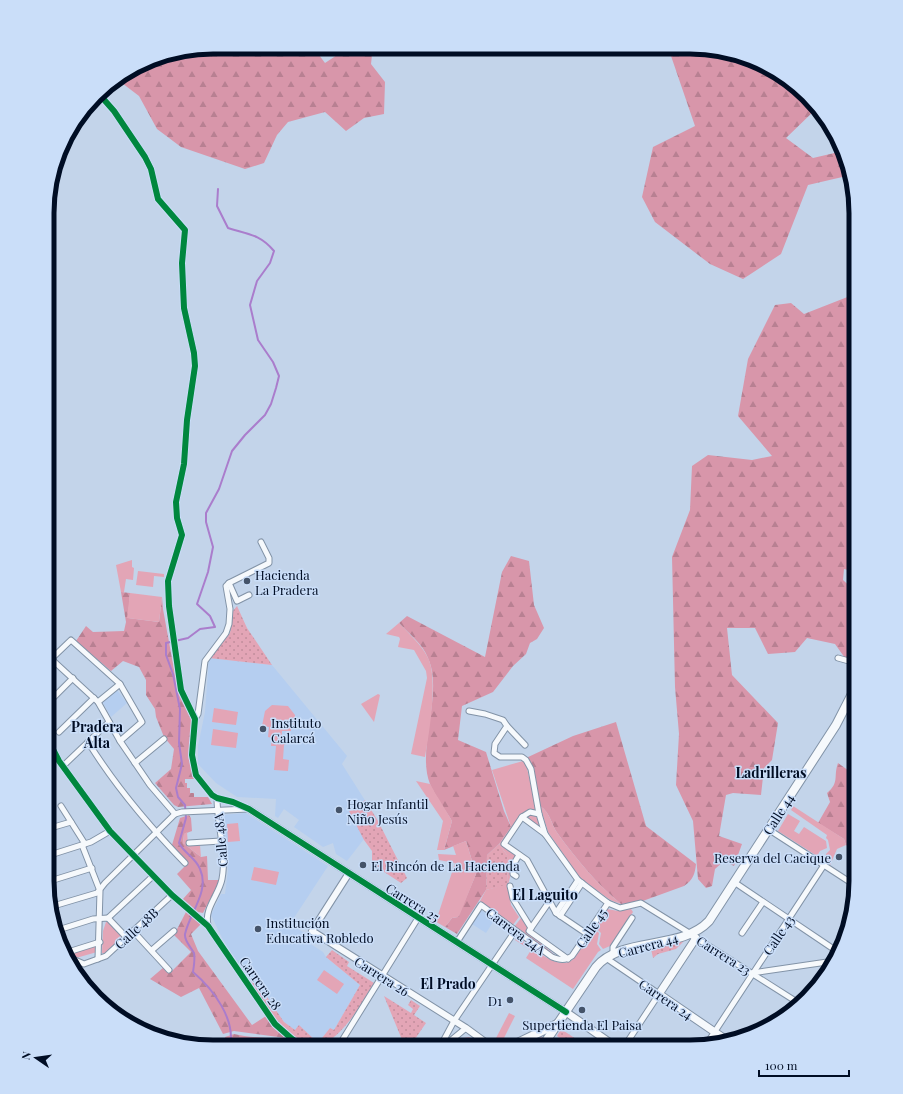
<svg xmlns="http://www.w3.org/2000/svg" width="903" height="1094" font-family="'Playfair Display',serif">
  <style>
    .built { fill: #b5cef0 }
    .grass { fill: url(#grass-dots) }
    .forest { fill: url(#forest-firs) }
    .green { fill: #e3a5b6 }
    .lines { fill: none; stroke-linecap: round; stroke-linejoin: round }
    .stream { stroke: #aa7dcc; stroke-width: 2 }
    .minor-casing { stroke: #8293a7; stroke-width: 7 }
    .tertiary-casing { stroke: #8293a7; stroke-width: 8 }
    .secondary-casing { stroke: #8293a7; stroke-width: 9 }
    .trunk-casing { stroke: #8293a7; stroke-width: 10 }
    .minor { stroke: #f6f9fc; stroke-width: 5 }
    .tertiary { stroke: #f6f9fc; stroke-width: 6 }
    .secondary { stroke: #f6f9fc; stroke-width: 7 }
    .trunk { stroke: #f6f9fc; stroke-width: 8 }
    .cycleway-casing { stroke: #cadef9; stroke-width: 8 }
    .cycleway { stroke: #00873e; stroke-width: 6 }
    .poi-dot { fill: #445369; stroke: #cadef9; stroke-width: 1.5 }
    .labels { text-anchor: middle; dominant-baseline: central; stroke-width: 3; stroke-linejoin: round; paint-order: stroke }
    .poi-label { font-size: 13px; fill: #000d24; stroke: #cadef9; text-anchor: start }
    .street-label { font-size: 13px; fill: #000d24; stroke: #cadef9 }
    .neighbourhood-label { font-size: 14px; font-weight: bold; fill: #000d24; stroke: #cadef9 }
    .rim { fill: none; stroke: #000d24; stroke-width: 5 }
  </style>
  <defs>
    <pattern id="grass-dots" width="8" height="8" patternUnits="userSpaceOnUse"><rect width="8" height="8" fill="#e3a5b6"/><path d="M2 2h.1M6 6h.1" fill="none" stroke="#c18d9c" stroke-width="1.8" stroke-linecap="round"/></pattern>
    <pattern id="forest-firs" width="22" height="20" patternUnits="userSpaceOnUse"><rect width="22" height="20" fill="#d896aa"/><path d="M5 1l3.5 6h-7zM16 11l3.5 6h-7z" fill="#b88092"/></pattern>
  </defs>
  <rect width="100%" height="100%" fill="#c3d4ea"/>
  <!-- built -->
  <g class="built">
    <path d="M209,658l63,7 75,91 -5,8 36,57 -31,40 -11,-7 -3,-11 -10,4 -29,-20 5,-7 -15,-11 -6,9 -3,-2 1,-17 -39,-2 -21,-14 -18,-19v-18l7,-34z"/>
    <path d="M117,690l10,13 -16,14 -9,-16z"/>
    <path d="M246,813l82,53 -38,58 16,10 -3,5 20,13 3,5 34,28 -26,45 -4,-2 -12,15 -19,-17 -4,4 -11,-8 -17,-25 -17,-18 -20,-28 -8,-13 -11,-23 10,-21h4l3,-24 -7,-55z"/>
    <path d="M481,910l14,9 -9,14 -14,-9z"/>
  </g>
  <!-- grass -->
  <g class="grass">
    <path d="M237,606l10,22 25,37 -63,-7 21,-25 3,-22z"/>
    <path d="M365,800l13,21 29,57 -6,5 -29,-19v-13l-8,-11 -15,-29 6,-2z"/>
    <path d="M499,844l8,11 1,30 -22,5 1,-35z"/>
    <path d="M684,941l-8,8 -18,5 -5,4 -2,-9z"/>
    <path d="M332,950l17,12 -2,4 27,17c-14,23 -32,57 -59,64l-16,-9 -2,1c-20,-15 -36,-38 -47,-60l17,18 17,25 11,8 4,-5 19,18 12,-15 4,2 26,-45 -34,-28z"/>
    <path d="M384,996l27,17 2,-4 -5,-4 3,-5 9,6 -6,9 12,8 -11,16 7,8h-17z"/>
    <path d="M561,1029l18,12 -3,6h-4l-15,-11z"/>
  </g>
  <!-- forest -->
  <g class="forest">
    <path d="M213,47h55l2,6 11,-1 3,-5h29l12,16c23,-14 20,-20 47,-8l-1,9 14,18 -1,32 -20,4 -18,13 -21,-19 -37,10 -11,13 -13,28 -19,6 -64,-22 -24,-18 -18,-33 -21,-16 41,-24z"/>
    <path d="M672,48h40l70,27 33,35 -29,28 27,20 30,-7 8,24 -43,10 -27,69 -38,25 -33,-15 -55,-42 -13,-25 11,-50 42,-21 -25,-73z"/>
    <path d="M856,282v290l-12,-3 -1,11 13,12v69l-11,-3 -10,-14 -28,-6 -12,14 -27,2 -13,-26h-28l5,47 46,48 -6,37 -8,8 -3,27 -28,-2 -7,2 -7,41 23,8 -8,22 -10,-5 -9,8 -3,17 -6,2 -8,-9 -5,-58 -17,-36 3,-51 -4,-47 -3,-130 18,-47 2,-44 16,-11 44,5 20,-4 -34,-40 10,-57 27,-54 16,-2 13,11 46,-18z"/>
    <path d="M511,556l18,5 5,44 10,23 -7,11 -7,4 -4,11 -13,12 -20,26 -31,14 -4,34 28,12 18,59 7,16 -12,17 -12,11 -1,35 -29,44 -12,-7 7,-9 6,-1 18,-43 -10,-33 -22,9 8,-29c-7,-12 -17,-24 -22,-37 -14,-35 14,-91 -2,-126 -5,-14 -20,-25 -29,-35l8,-7 78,41 17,-85z"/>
    <path d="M121,592l9,1 -2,25 31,4 3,-25 1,12 12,66 4,17 12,22 1,10 -4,32 6,23h-9v4h2v5h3v5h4v4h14l4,7 -34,3 -4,-2 -19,-22 16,-14 3,-20 -10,-12 -8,-20 -1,-8 -9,-14v-15l-7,-13 -16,-6 -12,10 -35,-30 10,-15 7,6 31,-1 2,-9z"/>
    <path d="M616,722l30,104 50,38c-1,10 -3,16 -12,22l-44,16 -19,2c-24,-20 -44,-44 -63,-70 -7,-9 -7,-21 -18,-28l-7,-38 -7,-10 47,-22z"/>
    <path d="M838,763l18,13v76l-10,-7 -2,-6 -26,-16 12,-21 -3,-9c13,-11 6,-16 11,-30z"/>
    <path d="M189,815l2,3 1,13 -8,3 -1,9 18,14 6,-1 1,24h12l-17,33 -5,-1 -15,-13 8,-9 -14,-16 11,-11 -16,-18 8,-27z"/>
    <path d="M186,912l15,12 -10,10 7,17 54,74 14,-9 7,11 13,11 -52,-7 -11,3 -24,-46 -18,9 -31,-18 14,-12 6,6 21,-21 -17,-17z"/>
    <path d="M234,1034c19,5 48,2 64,13h-81l9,-7 -1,-3z"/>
  </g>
  <!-- green -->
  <g class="green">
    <path d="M132,560v7l2,1 -1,12 -7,-1 -2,13h-3l-5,-27z"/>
    <path d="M138,571l26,3v3l-10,-1 -1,11 -17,-2z"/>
    <path d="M130,593l32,4 -3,25 -32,-4z"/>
    <path d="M399,623c9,10 21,20 28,33 12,19 2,79 -2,101l-14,-3 16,-76 -1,-7 -12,-21 -16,-3 2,-8 -1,-2 -13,-3z"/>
    <path d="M378,694l2,1 -6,27 -13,-18z"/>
    <path d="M272,705l16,1 7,9v12l-4,-1v5h-9l-1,12 6,1 -3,1 -1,14 6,1 -1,11 -14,-1 2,-24h-5l1,-8 -4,-1 1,-10 -7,-1 3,-15z"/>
    <path d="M214,708l24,4 -2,13 -24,-3z"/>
    <path d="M213,729l25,4 -2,15 -25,-3z"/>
    <path d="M523,761l3,3 11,47 -7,-1 -28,33 14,12 -8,30 3,20 8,12 -7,9 -32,-25 6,-11 22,-6 -1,-29 -8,-11 12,-17 -19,-57z"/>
    <path d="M416,781l14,3 22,37 -8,29h-7l6,-29z"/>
    <path d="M540,806c11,7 11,19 18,28 19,26 39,50 63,70l-11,-4 -30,-22 -32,-46z"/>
    <path d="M793,806l51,33 2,6 -9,4 -7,16 -4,-6v-5l4,-4 -2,-10 -2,-2 1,-3 -36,-25z"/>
    <path d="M530,814l8,2 4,13 -16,-11z"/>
    <path d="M788,814l12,7 -6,10 5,3 5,-7 22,14 1,7 -7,3 -3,5 -39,-25z"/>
    <path d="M238,823l2,18 -12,1 -1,-18z"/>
    <path d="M187,832l1,13h12l1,12 -18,-14 1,-9z"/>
    <path d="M466,841l10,33 -16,40 -2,3 -6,1 -7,9 -14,-8 2,-5 5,1 17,-52 -16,-3 -1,-6 18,1 -3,-9z"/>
    <path d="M254,867l25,5 -3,13 -25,-5z"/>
    <path d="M607,909l11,2 13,-2 2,3 -23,34 -7,3 -4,-5 2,-11 -6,-6z"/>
    <path d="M521,918l8,11 -2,3 28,23 -2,1 -39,-29z"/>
    <path d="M106,922h3l13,15 -17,17 -3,-1 1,-22z"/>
    <path d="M594,929l5,4 -2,11 4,6 -3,2 -25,37 -47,-31 5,-8 -16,-10 3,-3c11,8 40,35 54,23 9,-8 15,-22 22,-31z"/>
    <path d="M97,946v6l-21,6 -6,-4z"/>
    <path d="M324,970l20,14 -7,10 -20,-14z"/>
    <path d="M509,1013l6,3 -12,24 -5,2 -3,-2z"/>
    <path d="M469,1037l16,10h-23l-3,-6 5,-3z"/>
    <path d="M541,1037l2,1 -5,9h-19z"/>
    <path d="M347,1039l57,8 -58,-3z"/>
  </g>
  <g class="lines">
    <!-- stream -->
    <path class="stream" d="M218,189l-1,17 11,22c19,6 32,6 46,23l-4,12 -13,18 -7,24 8,35 15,22 6,14 -3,12 -5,16 -6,11 -20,20 -13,16 -13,38 -13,24v9l7,25 -5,25 -11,32 13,12 5,11 -15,2 -12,9 -22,5v12l7,19 7,35 -1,34 3,21 -6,24 2,9 7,8 1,13 -7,25c5,10 17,15 21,26 10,22 -10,43 -15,65 -1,7 6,13 9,19 1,5 0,13 -1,19 20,17 43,47 37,75"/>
    <defs>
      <g id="minor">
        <path d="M99,94l15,17 31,46 6,12 7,30 27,31 -3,33 2,45 10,45 1,13 -8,54 -3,44 -8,38 1,16 5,17 -14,46 1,25 12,84 14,29 -3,36 4,20 16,20 5,3 16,4 16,7"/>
        <path d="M229,583l8,18 12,-6"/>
        <path d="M47,655l51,47 22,39 30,44 25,29"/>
        <path d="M838,658l18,5"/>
        <path d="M47,663l24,-23 49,44 22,38 -22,19"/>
        <path d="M98,702l22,-18"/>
        <path d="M47,704l26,-26"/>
        <path d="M469,711l16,3 18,6 4,6 -12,18 -1,9 6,4h22l4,3 5,9 8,45"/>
        <path d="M195,719l3,-5 7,-53 21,-28 3,-9 1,-15 -4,-23 3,-3 40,-20v-5l-8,-16"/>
        <path d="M507,726l18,19"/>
        <path d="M59,732l35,-34"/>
        <path d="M47,738l12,23 51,70 62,64 36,31 67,98 17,15 11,8"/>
        <path d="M88,742c28,45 60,83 97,121"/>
        <path d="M135,763l29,-24"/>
        <path d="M63,766l46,-44"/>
        <path d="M61,806l24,38"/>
        <path d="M522,817l23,17 33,46 30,23 12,5 21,-5 50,31"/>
        <path d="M47,829l24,-7"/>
        <path d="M768,829l88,57"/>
        <path d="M545,834l-6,-20 -9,-2 -8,5 -18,27 23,16 29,53 31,21"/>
        <path d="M189,843l32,-2"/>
        <path d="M82,845l18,46 -2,68"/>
        <path d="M47,856l44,-14 19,-11"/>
        <path d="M516,876l-3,-2v-9l6,-10"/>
        <path d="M47,882l45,-14"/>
        <path d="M734,882l104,70"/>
        <path d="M510,886l3,13 18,29"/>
        <path d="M549,902l-20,29 39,28"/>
        <path d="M50,907l47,-14 8,-10 70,-69 7,-2 66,-3"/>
        <path d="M556,913l22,-33"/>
        <path d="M560,916l22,-33"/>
        <path d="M108,918l45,-42"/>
        <path d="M208,925c-4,-17 11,-30 14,-46 5,-26 -5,-54 -5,-81"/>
        <path d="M55,931l38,-12 15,-1 18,19"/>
        <path d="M133,931l36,39"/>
        <path d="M742,933l21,-31"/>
        <path d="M696,938l101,64"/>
        <path d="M457,942l24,-37 71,52c8,3 13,4 20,-1l36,-53"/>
        <path d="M152,950l22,-19"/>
        <path d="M65,953l35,-11"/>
        <path d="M613,954v-7l19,-29"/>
        <path d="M66,956l18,8 22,-8 66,-61"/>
        <path d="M606,958l53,36 -35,53"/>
        <path d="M752,973l82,-12"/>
        <path d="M706,1045l118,-180"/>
        <path d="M338,1047l80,-129"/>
        <path d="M440,1047l14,-26 61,-90"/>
        <path d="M443,1047l23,-19"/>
      </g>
      <g id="tertiary">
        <path d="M249,809l317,203"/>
        <path d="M349,873l-37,58 154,97 26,19"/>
      </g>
      <g id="secondary">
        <path d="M691,934l5,4 -37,56 66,45"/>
        <path d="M566,1012l50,35"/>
      </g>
      <g id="trunk">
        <path d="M509,1047l50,-24"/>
        <path d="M542,1047l54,-80c26,-31 85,-16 113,-46l127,-196 20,-39"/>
      </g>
    </defs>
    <!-- minor casing -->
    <use href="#minor" class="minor-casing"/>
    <!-- tertiary casing -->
    <use href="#tertiary" class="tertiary-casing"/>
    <!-- secondary casing -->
    <use href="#secondary" class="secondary-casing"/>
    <!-- trunk casing -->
    <use href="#trunk" class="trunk-casing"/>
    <!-- minor -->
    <use href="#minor" class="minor"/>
    <!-- tertiary -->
    <use href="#tertiary" class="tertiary"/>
    <!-- secondary -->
    <use href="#secondary" class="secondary"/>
    <!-- trunk -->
    <use href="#trunk" class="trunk"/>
    <defs>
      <g id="cycleway">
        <path d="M99,94l15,17 31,46 6,12 7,30 27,31 -3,33 2,45 10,45 1,13 -8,54 -3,44 -8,38 1,16 5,17 -14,46 1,25 12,84 14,29 -3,36 4,20 16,20 5,3 16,4 16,7 317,203"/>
        <path d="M47,738l12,23 51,70 62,64 36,31 67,98 17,15 11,8"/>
      </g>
    </defs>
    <!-- cycleway casing -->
    <use href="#cycleway" class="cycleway-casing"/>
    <!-- cycleway -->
    <use href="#cycleway" class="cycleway"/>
  </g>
  <!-- markers -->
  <g class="poi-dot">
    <circle cx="247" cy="581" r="4"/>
    <circle cx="263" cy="729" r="4"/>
    <circle cx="339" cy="810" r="4"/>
    <circle cx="839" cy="857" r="4"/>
    <circle cx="363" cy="865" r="4"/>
    <circle cx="258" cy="929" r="4"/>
    <circle cx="510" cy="1000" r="4"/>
    <circle cx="582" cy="1010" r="4"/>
  </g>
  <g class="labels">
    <!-- poi labels -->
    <g class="poi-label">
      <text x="255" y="574">Hacienda<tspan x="255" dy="15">La Pradera</tspan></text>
      <text x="271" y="722">Instituto<tspan x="271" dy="15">Calarcá</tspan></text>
      <text x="347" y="803">Hogar Infantil<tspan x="347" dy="15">Niño Jesús</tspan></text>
      <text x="831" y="857" text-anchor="end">Reserva del Cacique</text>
      <text x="371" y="865">El Rincón de La Hacienda</text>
      <text x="266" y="922">Institución<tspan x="266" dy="15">Educativa Robledo</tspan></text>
      <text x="502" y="1000" text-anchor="end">D1</text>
      <text x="582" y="1024" text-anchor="middle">Supertienda El Paisa</text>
    </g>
    <!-- street labels -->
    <g class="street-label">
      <text transform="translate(778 814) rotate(-57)">Calle 44</text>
      <text transform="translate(220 840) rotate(-95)">Calle 48A</text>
      <text transform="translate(413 902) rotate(32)">Carrera 25</text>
      <text transform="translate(136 928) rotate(-43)">Calle 48B</text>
      <text transform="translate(591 928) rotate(-56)">Calle 45</text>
      <text transform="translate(516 931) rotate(36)">Carrera 24A</text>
      <text transform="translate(778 935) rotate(-56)">Calle 43</text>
      <text transform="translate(648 945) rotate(-15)">Carrera 44</text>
      <text transform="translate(724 955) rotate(32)">Carrera 23</text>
      <text transform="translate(382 976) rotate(32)">Carrera 26</text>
      <text transform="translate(261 983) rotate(55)">Carrera 28</text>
      <text transform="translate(666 999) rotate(34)">Carrera 24</text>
    </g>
    <!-- neighbourhood labels -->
    <g class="neighbourhood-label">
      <text x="97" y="726">Pradera<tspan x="97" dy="16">Alta</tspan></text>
      <text x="771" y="772">Ladrilleras</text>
      <text x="545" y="894">El Laguito</text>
      <text x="448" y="983">El Prado</text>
    </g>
  </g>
  <!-- crop -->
  <path d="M0 0H903V1094H0ZM213 54H690A159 159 0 0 1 849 213V881A159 159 0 0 1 690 1040H213A159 159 0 0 1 54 881V213A159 159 0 0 1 213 54Z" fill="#cadef9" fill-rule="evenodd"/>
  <path class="rim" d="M213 54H690A159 159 0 0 1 849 213V881A159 159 0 0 1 690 1040H213A159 159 0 0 1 54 881V213A159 159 0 0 1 213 54Z"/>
  <!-- north arrow -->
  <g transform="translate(36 1058) rotate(283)" stroke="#cadef9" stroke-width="3" paint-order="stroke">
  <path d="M0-3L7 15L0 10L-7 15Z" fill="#000d24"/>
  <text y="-6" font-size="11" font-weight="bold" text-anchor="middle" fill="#000d24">N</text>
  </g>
  <!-- scale -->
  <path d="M759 1070v6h90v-6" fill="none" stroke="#000d24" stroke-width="2"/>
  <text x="765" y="1070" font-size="12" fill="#000d24" stroke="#cadef9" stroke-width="3" paint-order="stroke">100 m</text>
</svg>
